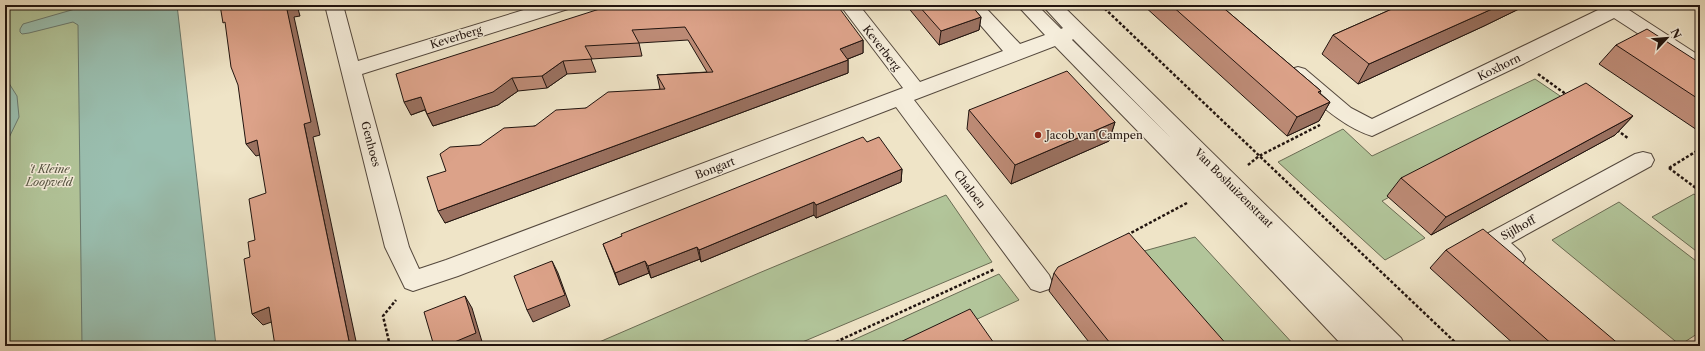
<svg xmlns="http://www.w3.org/2000/svg" width="1705" height="351" font-family="'Libre Caslon Text',serif">
  <style>
    .green { fill: #b2c59a; stroke: #6a6c54 }
    .water { fill: #9abfb0; stroke: #6a7b70 }
    .lines { fill: none; stroke-linecap: round; stroke-linejoin: round }
    .minor-casing { stroke: #54483d; stroke-width: 2 }
    .path { stroke: #21140f; stroke-width: 2.5; stroke-dasharray: 3 2; stroke-linecap: butt }
    .minor { fill: #f5eddb; fill-rule: evenodd }
    .wall { fill: #bd8b76; stroke: #21140f }
    .shaded-wall { fill: #9a7160; stroke: #21140f }
    .building { fill: #dca289; stroke: #21140f }
    .poi-dot { fill: #8f2418; stroke: #f5eddb; stroke-width: 1.5 }
    .labels { text-anchor: middle; dominant-baseline: central; stroke-width: 3; stroke-linejoin: round; paint-order: stroke }
    .street-label { font-size: 11px; fill: #21140f; stroke: #f5eddb }
    .poi-label { font-size: 11px; fill: #21140f; stroke: #f5eddb; text-anchor: start }
    .park-label { font-size: 11px; font-style: italic; fill: #545240; stroke: #f5eddb }
  </style>
  <rect width="100%" height="100%" fill="#efe4c7"/>
  <filter id="stains"><feTurbulence type="fractalNoise" baseFrequency=".005" numOctaves="4"/><feColorMatrix values="0 0 0 0 .2 0 0 0 0 .09 0 0 0 0 .02 0 0 0 .5 -.17"/></filter>
  <radialGradient id="worn" r=".72"><stop offset=".6" stop-color="#630" stop-opacity="0"/><stop offset="1" stop-color="#630" stop-opacity=".3"/></radialGradient>
  <!-- green -->
  <g class="green">
    <rect x="5" y="5" width="87" height="341"/>
    <path d="M1535,79l34,23 -187,99 43,37 -40,22 -107,-98 65,-33 29,27z"/>
    <path d="M1694,194l6,5v55l-48,-37z"/>
    <path d="M946,195l46,67 -199,84h-203l169,-73z"/>
    <path d="M1619,202l81,62v68l-20,13 -128,-105z"/>
    <path d="M1195,237l100,109h-79l-72,-95z"/>
    <path d="M999,274l20,26 -101,46h-78z"/>
  </g>
  <!-- water -->
  <g class="water">
    <path d="M78,5h99l39,341h-134l-4,-321 -5,-3 -44,11 -7,1 -2,-2v-3l3,-5 52,-15z"/>
    <path d="M5,77l12,19 2,21 -14,29z"/>
  </g>
  <g class="lines">
    <defs>
      <g id="minor">
        <path d="M325,5h18l15,56 182,-56h30l-2,4 -206,65 47,173 10,22 27,-9 457,-172 -63,-83h19l61,77 83,-31 -40,-46h20l37,39 25,-9 -28,-30h20l24,24 2,-1 -21,-23h20l339,333 4,8h-30l-5,-5 3,5h-30l-141,-149 -147,-151 -141,54 135,175 3,7 -3,7 -9,3 -9,-3 -135,-182 -438,169 -45,15 -8,-3 -20,-41zM1073,39l97,98 -98,-97z"/>
        <path d="M1598,5h35l-4,5 71,46v19l-7,-2 -11,-11 -68,-44 -91,46 -151,72c-32,-10 -56,-36 -81,-57l-3,-5 3,-5 7,-2 7,2 46,39 21,11 228,-110z"/>
        <path d="M1643,152l8,2 3,6 -3,6 -140,77 10,9 4,7 -4,7c-2,1 -6,3 -9,3 -10,-1 -26,-19 -31,-27l4,-7 150,-81z"/>
      </g>
    </defs>
    <!-- minor casing -->
    <use href="#minor" class="minor-casing"/>
    <!-- path -->
    <g class="path">
      <path d="M1101,5l358,341"/>
      <path d="M1538,74l29,21"/>
      <path d="M1617,130l12,9"/>
      <path d="M1248,165l11,-9 61,-31"/>
      <path d="M1669,168l31,23"/>
      <path d="M1669,168l31,-19"/>
      <path d="M1127,235l60,-32"/>
      <path d="M390,346l-7,-30 13,-16"/>
      <path d="M827,346l168,-77"/>
    </g>
    <!-- minor -->
    <use href="#minor" class="minor"/>
  </g>
  <!-- wall -->
  <g class="wall">
    <path d="M612,5l251,35v13l-15,6v14l-403,150 1,-52 34,-26 106,-37 74,-19 -3,-14 50,-3 -19,-32 -49,3 3,13 -51,3 5,13 -29,2 -20,14 -29,3 -20,14 -65,21 -8,-16 -14,5z"/>
    <path d="M906,5h65l10,12 -2,13 -40,15z"/>
    <path d="M1143,5h77l101,86 -1,2 10,9 -11,19 -32,15z"/>
    <path d="M1401,5h125l-1,1 -41,20 -126,58 -36,-30 11,-19z"/>
    <path d="M1616,45l84,18v69l-101,-68z"/>
    <path d="M969,110l146,12 -6,19 -98,43 -44,-55z"/>
    <path d="M1633,116l-18,19 -184,100 -44,-39 14,-18z"/>
    <path d="M867,142l35,27 -1,13 -85,36 -2,-3 -113,47 -1,-3 -49,19 -2,-5 -30,12 -16,-41z"/>
    <path d="M1446,250l175,96h-105l-86,-78z"/>
    <path d="M1054,273l174,73h-136l-43,-55z"/>
  </g>
  <!-- shaded-wall -->
  <g class="shaded-wall">
    <path d="M286,5h11l3,11 -6,1 26,118 -7,2 44,209h-7l-46,-222z"/>
    <path d="M1501,5h25l-1,1 -41,20 -126,58 11,-20z"/>
    <path d="M981,17l-2,13 -40,15 2,-14z"/>
    <path d="M863,40v13l-23,9v-13z"/>
    <path d="M848,60v13l-403,150 -7,-12z"/>
    <path d="M563,61l4,13 -20,14 -5,-12z"/>
    <path d="M512,78l6,13 -20,14 -65,21 -6,-12z"/>
    <path d="M421,97l6,12 -16,6 -7,-13z"/>
    <path d="M1330,102l-11,19 -32,15 10,-19z"/>
    <path d="M1633,116l-18,19 -184,100 15,-18z"/>
    <path d="M1115,122l-6,19 -98,43 4,-19z"/>
    <path d="M257,140l10,13 -11,3 -10,-12z"/>
    <path d="M902,169l-1,13 -85,36v-13z"/>
    <path d="M814,202v13l-113,47 -2,-12z"/>
    <path d="M697,247l3,12 -49,19 -3,-12z"/>
    <path d="M552,261l6,12 12,33 -37,16 -6,-12z"/>
    <path d="M645,261l4,12 -30,12 -4,-12z"/>
    <path d="M465,296l7,12 11,37 -3,1h-35z"/>
    <path d="M269,307l11,12 -17,6 -11,-11z"/>
  </g>
  <!-- building -->
  <g class="building">
    <path d="M220,5h66l25,117 -7,2 46,222h-75l-6,-39 -17,7 -8,-55 6,-2 -2,-15 7,-2 -6,-41 17,-6 -9,-53 -11,4 -8,-59 -7,-18 -6,-45 -2,1z"/>
    <path d="M612,5h225l26,35 -23,9 8,11 -410,151 -11,-34 19,-6 -6,-17 10,-7 30,-2 24,-17 31,-2 21,-16 30,-2 22,-16 57,-3 -8,-14 56,-3 -28,-45 -53,3 7,13 -54,3 7,13 -29,2 -21,15 -30,2 -19,14 -66,22 -6,-17 -17,5 -8,-28z"/>
    <path d="M918,5h53l10,12 -40,14z"/>
    <path d="M1171,5h49l101,86 -3,1 12,10 -33,15z"/>
    <path d="M1401,5h100l-132,59 -36,-29z"/>
    <path d="M1647,29l53,34v37l-84,-55z"/>
    <path d="M1067,71l48,51 -100,43 -46,-55z"/>
    <path d="M1586,83l47,33 -187,101 -45,-39z"/>
    <path d="M863,137l4,5 12,-5 23,32 -86,36 -2,-3 -115,48 -2,-3 -49,19 -3,-5 -30,12 -12,-29 19,-8 -1,-2z"/>
    <path d="M1483,229l138,117h-67l-108,-96z"/>
    <path d="M1129,233l99,113h-123l5,-3 -56,-70 4,-6z"/>
    <path d="M552,261l13,34 -38,15 -13,-34z"/>
    <path d="M465,296l11,37 -31,13h-11l-10,-34z"/>
    <path d="M970,309l26,37h-104z"/>
  </g>
  <!-- markers -->
  <circle class="poi-dot" cx="1038" cy="135" r="4"/>
  <g class="labels">
    <!-- street labels -->
    <g class="street-label">
      <text transform="translate(456 37) rotate(-17)">Keverberg</text>
      <text transform="translate(882 48) rotate(52)">Keverberg</text>
      <text transform="translate(1499 67) rotate(-26)">Koxhorn</text>
      <text transform="translate(371 144) rotate(75)">Genhoes</text>
      <text transform="translate(715 168) rotate(-21)">Bongart</text>
      <text transform="translate(1234 188) rotate(45)">Van Boshuizenstraat</text>
      <text transform="translate(970 189) rotate(53)">Chaloen</text>
      <text transform="translate(1518 228) rotate(-29)">Sijlhoff</text>
    </g>
    <!-- poi labels -->
    <g class="poi-label">
      <text x="1046" y="135">Jacob van Campen</text>
    </g>
    <!-- park labels -->
    <g class="park-label">
      <text x="49" y="169">'t Kleine<tspan x="49" dy="13">Loopveld</tspan></text>
    </g>
  </g>
  <!-- margin -->
  <rect width="1705" height="351" fill="none" stroke="#efe4c7" stroke-width="20"/>
  <rect x="6" y="6" width="1693" height="339" fill="none" stroke="#21140f" stroke-width="2"/>
  <rect x="10" y="10" width="1685" height="331" fill="none" stroke="#21140f"/>
  <!-- north arrow -->
  <g transform="translate(1667 38) rotate(64)" stroke="#f5eddb" stroke-width="3" paint-order="stroke">
  <path d="M0-3L7 15L0 10L-7 15Z" fill="#21140f"/>
  <text y="-6" font-size="11" font-weight="bold" text-anchor="middle" fill="#21140f">N</text>
  </g>
  <rect width="100%" height="100%" filter="url(#stains)"/>
  <rect width="100%" height="100%" fill="url(#worn)"/>
</svg>
